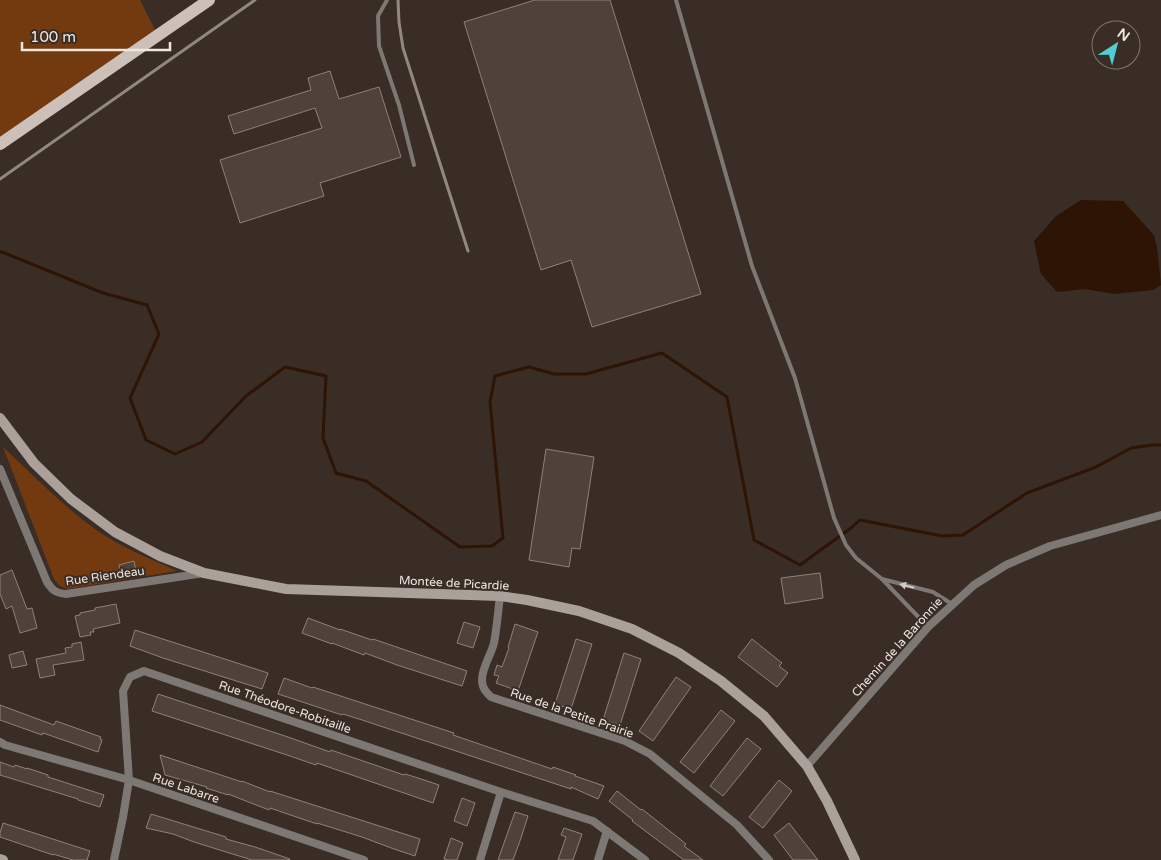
<svg xmlns="http://www.w3.org/2000/svg" width="1161" height="860" font-family="'Varela Round',sans-serif">
  <style>
    .green { fill: #733a0f }
    .water { fill: #2e1404 }
    .lines { fill: none; stroke-linecap: round; stroke-linejoin: round }
    .stream { stroke: #2e1404; stroke-width: 3 }
    .building { fill: #4f423b; stroke: #908179 }
    .lane { stroke: #7e7874; stroke-width: 4 }
    .street { stroke: #7e7874; stroke-width: 8 }
    .secondary { stroke: #aba19b; stroke-width: 10 }
    .primary { stroke: #cdc0b8; stroke-width: 12 }
    .rail { stroke: #928882; stroke-width: 3 }
    .oneway { fill: #d2cac6 }
    .labels { text-anchor: middle; dominant-baseline: central; stroke-width: 4; stroke-linejoin: round; paint-order: stroke }
    .street-label { font-size: 12px; fill: #eee6e1; stroke: #392d26 }
  </style>
  <rect width="100%" height="100%" fill="#392d26"/>
  <!-- green -->
  <g class="green">
    <path d="M0,0h140l16,32 -156,107z"/>
    <path d="M3,447c30,28 59,58 92,82 25,18 54,29 82,42l-110,18 -7,-3 -6,-7z"/>
  </g>
  <!-- water -->
  <path class="water" d="M1081,200l42,1 31,34 3,12 4,38 -8,5 -39,4 -29,-5 -28,3 -16,-18 -7,-33 22,-25z"/>
  <g class="lines">
    <!-- stream -->
    <path class="stream" d="M0,252h2l101,41 44,12 12,29 -29,64 16,42 29,14 27,-12 44,-46 39,-29 41,9 -3,62 13,35 30,8 94,66 32,-1 11,-8 -13,-136 5,-26 34,-9 25,7h32l76,-21 65,44 27,143 46,25 51,-37 9,-8 82,16 21,-1 64,-42 69,-26 35,-19 21,-3h9"/>
  </g>
  <!-- building -->
  <g class="building">
    <path d="M535,0h75l91,294 -109,33 -21,-67 -30,10 -77,-248z"/>
    <path d="M330,71l9,28 40,-12 22,70 -81,26 4,13 -84,27 -20,-63 102,-32 -7,-20 -81,26 -6,-18 83,-26 -3,-12z"/>
    <path d="M546,449l48,8 -14,92 -8,-1 -3,19 -40,-7z"/>
    <path d="M134,561l2,11 -15,3 -2,-10z"/>
    <path d="M12,570l15,39 5,-1 5,20 -17,5 -8,-27 -6,3 -6,-15v-19z"/>
    <path d="M820,573l3,25 -38,6 -4,-26z"/>
    <path d="M116,604l4,19 -27,6 1,3h-4l1,3 -11,2 -5,-21 5,-1v-2l15,-3v-2z"/>
    <path d="M308,618l32,12v-1l32,11 1,-1 94,32 -5,15 -65,-21 -32,-12 -1,2 -32,-12v1l-30,-11z"/>
    <path d="M464,622l16,5 -7,21 -16,-5z"/>
    <path d="M515,624l23,8 -20,59 -22,-8 3,-7 -5,-1 3,-10 5,2 7,-19 -1,-1z"/>
    <path d="M135,630l133,43 -6,16 -99,-31 -33,-12z"/>
    <path d="M576,639l16,5 -21,65 -16,-5z"/>
    <path d="M752,639l30,24 -3,3 9,7 -11,14 -39,-30z"/>
    <path d="M81,642l3,18 -31,5 2,10 -15,3 -4,-19 30,-6 -1,-5 7,-1v-3z"/>
    <path d="M23,651l4,14 -15,3 -3,-13z"/>
    <path d="M624,653l17,6 -21,66 -17,-5z"/>
    <path d="M676,677l15,10 -38,54 -14,-10z"/>
    <path d="M284,678l28,10 1,-1 141,46 -1,2 99,34 1,-2 23,8 -1,1 29,10 -6,13 -27,-12v2l-212,-70 -16,-5 -1,1 -64,-21z"/>
    <path d="M158,694l130,43 42,15 1,-2 73,25 1,-1 13,4 21,7 -6,18 -116,-40 -1,2 -29,-10 -135,-44z"/>
    <path d="M0,705l54,20 2,-4 45,16 -1,2 2,1 -4,12 -55,-19 -1,2 -42,-15z"/>
    <path d="M721,710l14,11 -41,52 -14,-11z"/>
    <path d="M747,738l14,11 -38,47 -13,-10z"/>
    <path d="M160,755l82,27v-1l28,11v-1l150,48 -5,17 -21,-7 -32,-12 -45,-14v1l-47,-16 -1,2 -41,-16v1l-22,-7 1,-1 -42,-12z"/>
    <path d="M0,762l14,5 1,-2 12,4v-1l21,7v2l56,18 -4,12 -22,-7v-1l-78,-24z"/>
    <path d="M779,780l13,11 -29,37 -14,-11z"/>
    <path d="M617,791l24,19 1,-1 44,35 -2,2 19,14h-19l-52,-39 1,-1 -24,-19z"/>
    <path d="M462,798l13,5 -8,23 -13,-5z"/>
    <path d="M515,812l13,4 -7,22 -8,22h-15z"/>
    <path d="M151,814l75,23v2l29,8 35,12 -1,1h-37l-58,-18 -21,-8 -27,-6z"/>
    <path d="M3,823l87,28 -3,9h-14l-20,-6v1l-53,-18v-4z"/>
    <path d="M789,823l29,37h-25l-19,-25z"/>
    <path d="M564,828l18,6 -9,26h-15l8,-23 -5,-2z"/>
    <path d="M451,838l12,5 -6,17h-9l-4,-1z"/>
  </g>
  <g class="lines">
    <!-- lane -->
    <g class="lane">
      <path d="M387,0l-9,16 1,30 20,59 15,60"/>
      <path d="M676,0l76,266 43,112 39,140 12,27 10,13 26,21"/>
      <path d="M928,627l-46,-48 51,13 19,12"/>
    </g>
    <!-- street -->
    <g class="street">
      <path d="M0,469l47,113c6,9 9,11 19,12l138,-21"/>
      <path d="M500,596c-2,16 -3,31 -6,47 -3,12 -12,24 -12,37 0,8 4,12 9,17l134,44 25,13 87,71 32,35"/>
      <path d="M0,742l5,3 124,35 235,80"/>
      <path d="M807,766l121,-139 46,-42 32,-20 44,-19 111,-31"/>
      <path d="M114,860l9,-43 6,-37 -6,-89 7,-14 14,-6 357,121 92,29 52,39"/>
      <path d="M480,860l21,-68"/>
      <path d="M598,860l9,-29"/>
    </g>
    <!-- secondary -->
    <g class="secondary">
      <path d="M0,418l34,45 37,36 44,33 45,24 44,17 82,16 214,7 27,4 52,11 53,18 47,24 42,28 43,35 43,50 20,35 28,59"/>
      <path d="M0,859l3,1"/>
    </g>
    <!-- primary -->
    <path class="primary" d="M0,144l209,-144"/>
    <!-- rail -->
    <g class="rail">
      <path d="M398,0l1,22 4,26 65,203"/>
      <path d="M0,179l255,-179"/>
    </g>
  </g>
  <!-- one-way arrows -->
  <defs><path id="oneway-solid" d="M-6-.8H1V-3.2L6.5 0L1 3.2V.8H-6Z" transform="scale(1.25)"/></defs>
  <use class="oneway" href="#oneway-solid" transform="translate(907 586) rotate(-166)"/>
  <g class="labels">
    <!-- street labels -->
    <g class="street-label">
      <text transform="translate(105 576) rotate(-8)">Rue Riendeau</text>
      <text transform="translate(454 583) rotate(3)">Montée de Picardie</text>
      <text transform="translate(897 647) rotate(-48)">Chemin de la Baronnie</text>
      <text transform="translate(285 707) rotate(19)">Rue Théodore-Robitaille</text>
      <text transform="translate(572 713) rotate(19)">Rue de la Petite Prairie</text>
      <text transform="translate(186 788) rotate(19)">Rue Labarre</text>
    </g>
  </g>
  <!-- north arrow -->
  <g transform="translate(1116 45) rotate(36)"><circle r="24" fill="#392d26" stroke="#817771"/>
  <path d="M0-4L9 19L0 12L-9 19Z" fill="#52ccd5"/>
  <text y="-8" font-size="14" font-weight="bold" text-anchor="middle" fill="#eee6e1">N</text>
  </g>
  <!-- scale -->
  <path d="M22 42v8h148v-8" fill="none" stroke="#eee6e1" stroke-width="2.5"/>
  <text x="30" y="42" font-size="15" fill="#eee6e1" stroke="#392d26" stroke-width="4" paint-order="stroke">100 m</text>
</svg>
